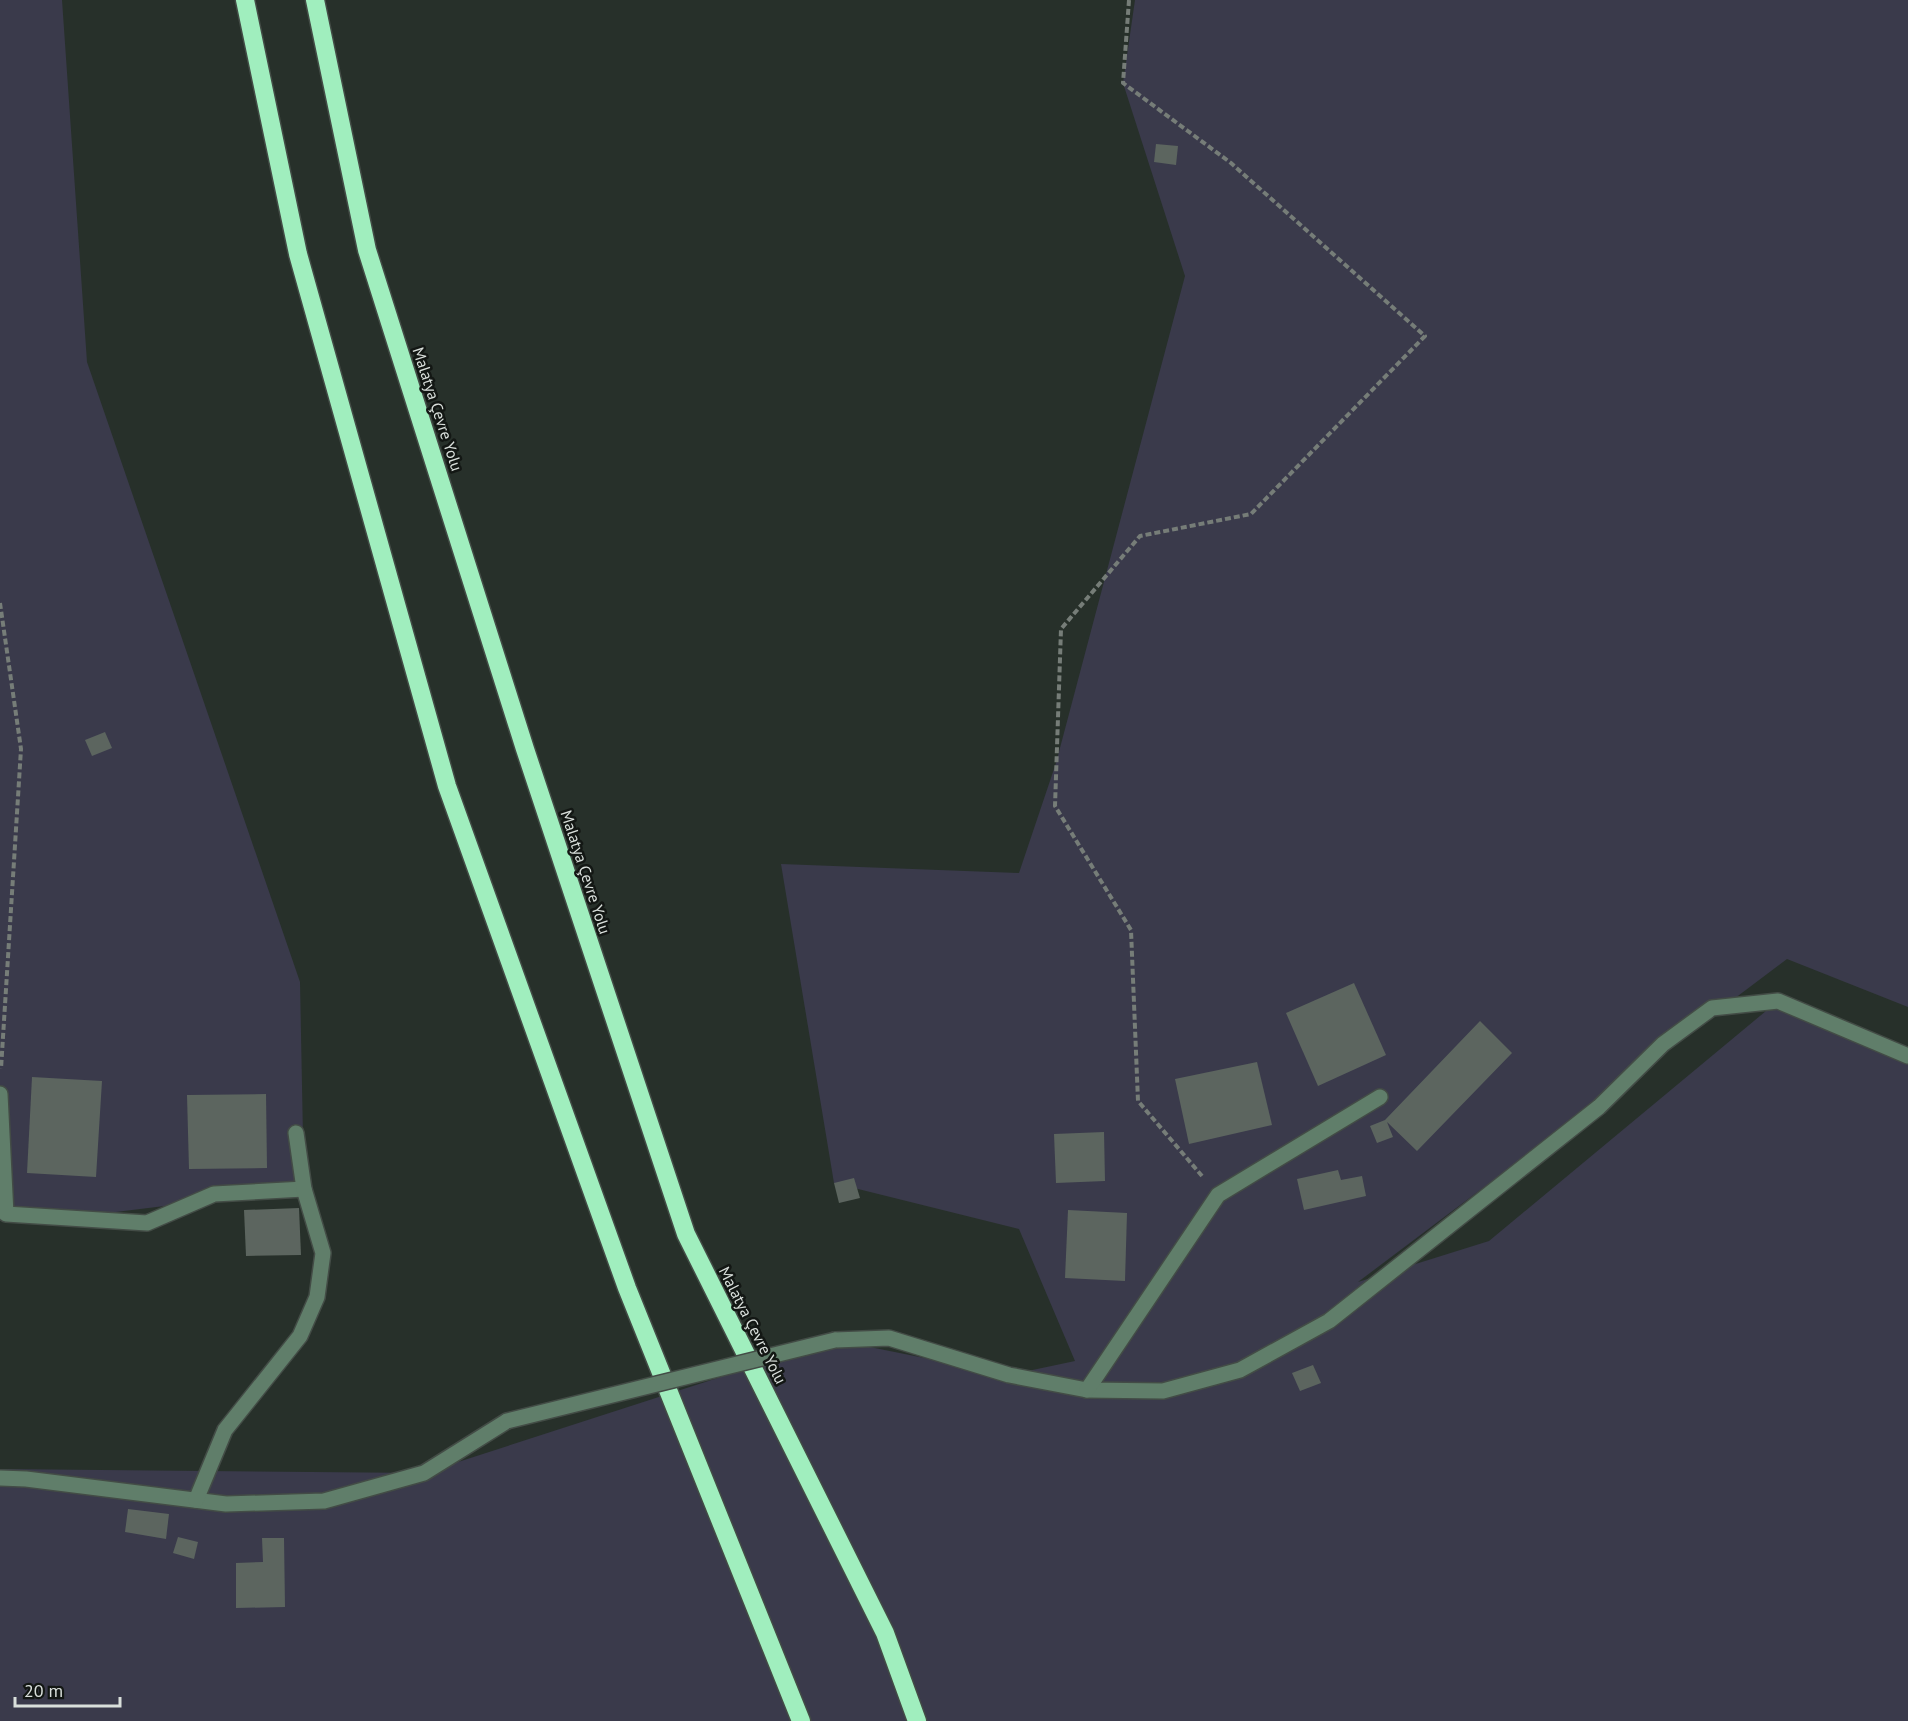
<svg xmlns="http://www.w3.org/2000/svg" width="1908" height="1721" font-family="'PT Sans',sans-serif">
  <style>
    .green { fill: #3a3a4b }
    .building { fill: #5c655f }
    .lines { fill: none; stroke-linecap: round; stroke-linejoin: round }
    .minor-casing { stroke: #434c46; stroke-width: 18 }
    .highway-casing { stroke: #434c46; stroke-width: 21 }
    .path { stroke: #767d78; stroke-width: 4; stroke-dasharray: 6 3; stroke-linecap: butt }
    .minor { stroke: #607e6a; stroke-width: 15 }
    .highway { stroke: #a0eebe; stroke-width: 18 }
    .minor-bridge-casing { stroke: #434c46; stroke-width: 18; stroke-linecap: butt }
    .minor-bridge { stroke: #607e6a; stroke-width: 15 }
    .labels { text-anchor: middle; dominant-baseline: central; stroke-width: 5; stroke-linejoin: round; paint-order: stroke }
    .street-label { font-size: 16px; fill: #d9dfdb; stroke: #131714 }
  </style>
  <rect width="100%" height="100%" fill="#27302a"/>
  <!-- green -->
  <g class="green">
    <path d="M0,0h62l25,362 213,620 4,207 -237,29 -61,-4 -6,-120z"/>
    <path d="M1135,0h773v1007l-121,-48 -429,323 131,-41 289,-240 130,59v661h-1908v-252l424,4 411,-133 174,35 66,-14 -56,-132 -185,-46 -53,-319 238,9 37,-110 129,-487 -62,-193z"/>
  </g>
  <!-- building -->
  <g class="building">
    <path d="M1156,144l22,2 -2,19 -22,-3z"/>
    <path d="M105,732l7,16 -20,8 -7,-16z"/>
    <path d="M1354,983l32,72 -68,31 -32,-73z"/>
    <path d="M1480,1021l32,32 -95,98 -30,-29 6,15 -16,6 -7,-17 15,-6z"/>
    <path d="M1257,1062l15,63 -83,19 -14,-65z"/>
    <path d="M32,1077l70,4 -6,96 -69,-4z"/>
    <path d="M266,1094l1,74 -78,1 -2,-74z"/>
    <path d="M1104,1132l1,49 -49,2 -2,-49z"/>
    <path d="M1338,1170l3,10 21,-4 4,20 -62,14 -7,-31z"/>
    <path d="M854,1178l6,20 -21,5 -5,-20z"/>
    <path d="M299,1208l2,47 -55,1 -2,-46z"/>
    <path d="M1068,1210l59,3 -2,68 -60,-3z"/>
    <path d="M1313,1365l8,18 -21,8 -8,-18z"/>
    <path d="M128,1509l41,5 -3,25 -41,-7z"/>
    <path d="M178,1537l20,5 -4,17 -21,-6z"/>
    <path d="M262,1538h22l1,69 -49,1v-45l27,-1z"/>
  </g>
  <g class="lines">
    <defs>
      <g id="minor">
        <path d="M0,1094l6,120 141,9 67,-29 90,-5"/>
        <path d="M835,1340l54,-2 120,37 78,15 76,1 77,-21 89,-49 270,-214 64,-63 49,-36 66,-7 130,55"/>
        <path d="M1087,1390l131,-195 162,-98"/>
        <path d="M0,1478l26,1 200,25 98,-3 100,-28 83,-52"/>
        <path d="M196,1500l29,-70 75,-94 17,-39 6,-44 -19,-64 -8,-56"/>
      </g>
      <g id="highway">
        <path d="M245,0l53,254 149,532 180,502 174,433"/>
        <path d="M315,0l52,250 158,499 161,485 199,399 32,88"/>
      </g>
    </defs>
    <!-- minor casing -->
    <use href="#minor" class="minor-casing"/>
    <!-- highway casing -->
    <use href="#highway" class="highway-casing"/>
    <!-- path -->
    <g class="path">
      <path d="M1129,0l-6,83 108,80 194,173 -174,178 -111,22 -79,93 -6,177 76,124 7,171 64,75"/>
      <path d="M0,603l21,146 -20,320"/>
    </g>
    <!-- minor -->
    <use href="#minor" class="minor"/>
    <!-- highway -->
    <use href="#highway" class="highway"/>
    <defs>
      <path id="minor-bridge" d="M507,1421l328,-81"/>
    </defs>
    <!-- minor-bridge casing -->
    <use href="#minor-bridge" class="minor-bridge-casing"/>
    <!-- minor-bridge -->
    <use href="#minor-bridge" class="minor-bridge"/>
  </g>
  <g class="labels">
    <!-- street labels -->
    <g class="street-label">
      <text transform="translate(438 409) rotate(72)">Malatya Çevre Yolu</text>
      <text transform="translate(586 872) rotate(72)">Malatya Çevre Yolu</text>
      <text transform="translate(753 1325) rotate(63)">Malatya Çevre Yolu</text>
    </g>
  </g>
  <!-- scale -->
  <path d="M15 1697v9h105v-9" fill="none" stroke="#d9dfdb" stroke-width="3"/>
  <text x="24" y="1697" font-size="18" fill="#d9dfdb" stroke="#131714" stroke-width="4.5" paint-order="stroke">20 m</text>
</svg>
